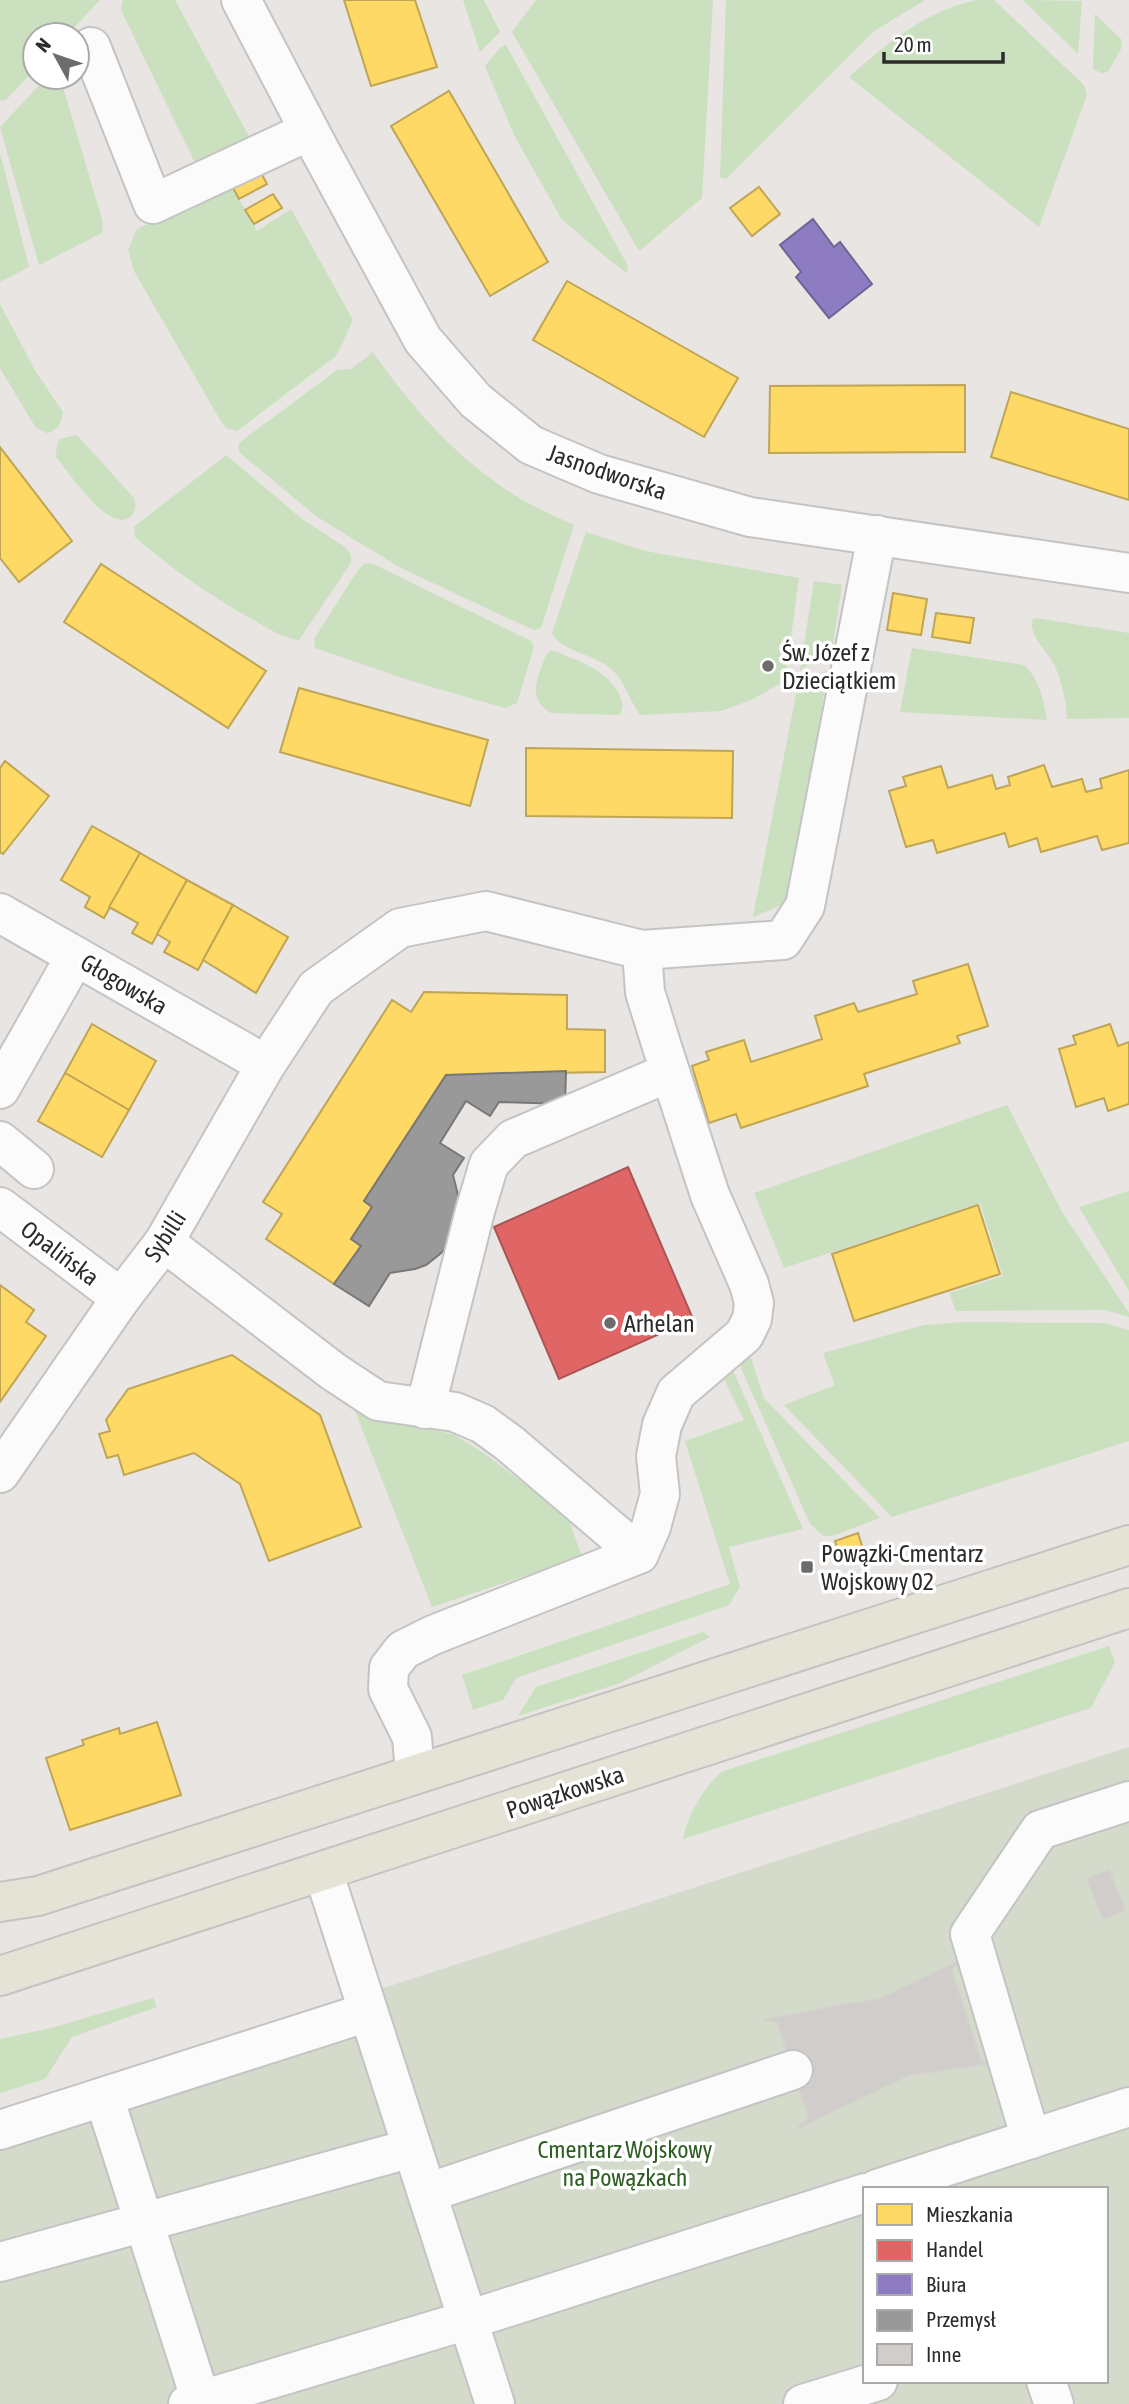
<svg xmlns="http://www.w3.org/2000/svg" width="1129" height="2404" font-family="'Asap Condensed',sans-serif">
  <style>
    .green { fill: #cae0bf }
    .cemetery { fill: #d4dbcb; fill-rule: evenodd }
    .homes { fill: #ffd966; stroke: #bfa554; stroke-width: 2 }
    .shops { fill: #e06666; stroke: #aa5454; stroke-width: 2 }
    .offices { fill: #8e7cc3; stroke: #706495; stroke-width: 2 }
    .industry { fill: #999; stroke: #787878; stroke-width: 2 }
    .building { fill: #d0cdcb; stroke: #d3d1ce; stroke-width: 2 }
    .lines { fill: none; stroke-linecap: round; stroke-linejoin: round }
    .minor-casing { stroke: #c4c4c4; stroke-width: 42 }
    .major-casing { stroke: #c5c3c2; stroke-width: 42 }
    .minor { stroke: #fcfbfb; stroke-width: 38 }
    .major { stroke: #e5e2d6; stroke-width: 38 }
    .poi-dot { fill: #6d6c6b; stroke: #fff; stroke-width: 2.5 }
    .labels { text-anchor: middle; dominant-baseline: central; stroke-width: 7; stroke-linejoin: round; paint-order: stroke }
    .street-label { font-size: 24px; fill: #2b2b2b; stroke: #fff }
    .poi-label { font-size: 24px; fill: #2b2b2b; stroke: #fff; text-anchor: start }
    .park-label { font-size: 24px; fill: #2d5f23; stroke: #fff }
  </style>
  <rect width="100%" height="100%" fill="#e8e5e2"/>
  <!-- green -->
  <g class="green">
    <path d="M0,0h100l-33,35h-32v34l-29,31h-6z"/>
    <path d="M123,0h52l77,142 -53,29 -78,-161z"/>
    <path d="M463,0h21l16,32 -20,20z"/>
    <path d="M536,0h177l-11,198 -63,53 -127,-219z"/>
    <path d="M726,0h199l-52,32 -147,147 -6,-2z"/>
    <path d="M977,0h17l90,85 3,10 -48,132 -190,-150c37,-33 78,-67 128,-77z"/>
    <path d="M1023,0l59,1 -4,53z"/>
    <path d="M1095,14l26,25 1,8 -14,25 -7,1 -8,-4z"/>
    <path d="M506,45l122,221 -1,7 -24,-18 -42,-37 -47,-83 -29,-69 16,-19z"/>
    <path d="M47,77h13l43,146 -1,10 -63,32 -39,-138z"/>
    <path d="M0,153l29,114 -29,15z"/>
    <path d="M231,184l26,47 34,-22 62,111 -16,35 -100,76 -11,-3 -7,-10 -85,-147 -6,-21 9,-21z"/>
    <path d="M0,304l36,68 27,40c-2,11 -4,18 -16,21l-11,-5 -36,-60z"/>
    <path d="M373,352c39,56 84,107 143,144 18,11 38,20 58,29l-33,103 -7,2 -18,-8 -115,-54 -51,-31 -34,-21 -77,-64v-9l98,-73 14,-1z"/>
    <path d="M77,435l57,63c2,6 2,11 -1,16 -20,26 -65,-43 -77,-57l1,-12 3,-6z"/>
    <path d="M226,455l76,64 43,28 6,8v8l-52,77c-18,-2 -33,-13 -49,-22 -41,-23 -79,-50 -115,-81l-1,-10z"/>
    <path d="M586,532l59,19 154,27 -14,103 -34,19 -30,11 -81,4c-11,-16 -15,-34 -30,-47 -16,-14 -48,-16 -58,-35z"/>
    <path d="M365,563l8,1 158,77 3,6 -17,56 -12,5 -94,-27 -96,-33 -1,-9 44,-69z"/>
    <path d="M814,581l28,4 -10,65 -32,20z"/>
    <path d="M1036,618l93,15v85l-62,1c-1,-19 -5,-37 -13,-55 -7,-13 -25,-28 -22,-44z"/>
    <path d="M912,648l112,17c16,15 19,33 23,55l-147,-8z"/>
    <path d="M550,651h5c23,10 53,19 64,43 3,8 6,13 0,21l-68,-2c-25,-15 -13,-37 -5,-58z"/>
    <path d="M828,670l-37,231 -38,16 44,-228z"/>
    <path d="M1007,1105l55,107 67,101v4l-24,-7 -149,1 -7,-18 54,-17 -23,-73 -196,65 -30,-75z"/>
    <path d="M1129,1191v100l-50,-84z"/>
    <path d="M963,1322l140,1 26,7v111l-237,76 -108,-112 51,-20 -12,-32 101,-28z"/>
    <path d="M751,1358l13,40 116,120 -48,18h-8l-14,-12 -71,-161 1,-4z"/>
    <path d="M731,1366l72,163 -74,18 11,40 -11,18 -213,73 -13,22 -30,10 -11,-35 268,-91 -45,-143 59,-21 -23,-47z"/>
    <path d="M355,1411l61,16 37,7 32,20 83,63 14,40 -150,50z"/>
    <path d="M703,1632l7,5 -90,46 -102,33 18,-29z"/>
    <path d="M1109,1646l6,16 -24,46 -408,131c3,-20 23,-58 41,-68z"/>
    <path d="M153,1998l4,9 -85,30 -27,42 -45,14v-54l51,-11z"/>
  </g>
  <!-- cemetery -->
  <path class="cemetery" d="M1129,1747v657h-1129v-292zM865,2189h241v192h-241z"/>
  <!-- homes -->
  <g class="homes">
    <path d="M344,0h71l22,67 -66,19z"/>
    <path d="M449,91l99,171 -58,34 -99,-170z"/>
    <path d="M259,169l8,15 -28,15 -8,-15z"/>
    <path d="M759,187l21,27 -28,22 -22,-28z"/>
    <path d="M273,194l9,14 -28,16 -9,-14z"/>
    <path d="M567,281l171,97 -34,59 -171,-97z"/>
    <path d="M965,385v67l-196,1 1,-67z"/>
    <path d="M1011,392l118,37v71l-138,-43z"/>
    <path d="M0,447l72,94 -53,41 -19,-24z"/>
    <path d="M101,564l165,107 -38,57 -164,-106z"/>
    <path d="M893,593l34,6 -6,36 -34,-5z"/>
    <path d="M936,613l38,5 -4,25 -38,-6z"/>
    <path d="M299,688l189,52 -18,66 -190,-54z"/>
    <path d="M526,748l207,3 -1,67 -206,-2z"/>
    <path d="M5,761l44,35 -46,58 -3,-2v-84z"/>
    <path d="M1044,765l8,22 30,-8 4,13 16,-4 -2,-9 29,-9v73l-27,7 -5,-14 -56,16 -4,-14 -28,9 -4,-14 -68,20 -4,-13 -27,7 -17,-56 17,-5 -3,-9 38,-11 7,22 44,-13 4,14 14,-4 -2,-8z"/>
    <path d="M92,826l48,27 -36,65 -19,-11 5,-10 -29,-17z"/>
    <path d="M140,853l47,27 -35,64 -20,-11 6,-10 -29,-16z"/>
    <path d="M187,880l46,25 -35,65 -34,-18 6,-10 -13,-8z"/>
    <path d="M233,905l55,32 -32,56 -53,-33z"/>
    <path d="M968,964l20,62 -31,10 3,7 -96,31 4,12 -127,42 -5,-14 -27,9 -17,-57 17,-6 -3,-8 38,-12 7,22 71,-23 -7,-23 39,-13 4,9 59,-18 -4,-13z"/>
    <path d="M424,992l143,3v34l38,1v42l-159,3 -82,126 8,6 -21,32 10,7 -27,38 -68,-45 16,-25 -19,-12 129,-202 19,12z"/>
    <path d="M92,1024l64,37 -27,49 -64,-37z"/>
    <path d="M1110,1024l8,22 11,-4v62l-21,7 -4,-13 -28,9 -17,-58 17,-5 -3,-8z"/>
    <path d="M65,1073l64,37 -27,47 -64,-36z"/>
    <path d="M978,1205l22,69 -146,47 -22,-67z"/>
    <path d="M0,1285l34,25 -8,12 20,14 -46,66z"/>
    <path d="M232,1355l88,60 41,112 -92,34 -29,-77 -46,-31 -70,22 -6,-20 -11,3 -8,-24 11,-3 -4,-11 22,-31z"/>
    <path d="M858,1533l6,19 -18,6 -8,-8 -3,-9z"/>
    <path d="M157,1722l24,73 -111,35 -24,-72 38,-13 -2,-5 37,-12 1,6z"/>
  </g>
  <!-- shops -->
  <path class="shops" d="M628,1167l65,152 -134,60 -65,-152z"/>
  <!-- offices -->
  <path class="offices" d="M813,219l21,28 6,-5 32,42 -43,34 -33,-41 5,-5 -21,-27z"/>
  <!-- industry -->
  <path class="industry" d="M566,1071l-1,33 -66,-2 -9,14 -24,-15 -26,42 24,15 -11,17 7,28 -14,45 -6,6 -14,11 -11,4 -25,4 -21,33 -35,-22 27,-38 -10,-7 21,-32 -8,-6 82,-126z"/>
  <!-- building -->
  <g class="building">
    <path d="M1109,1870l16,40 -22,9 -16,-40z"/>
    <path d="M958,1961l1,2 -8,6 30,92 10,2 -82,12 -111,53 11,-10 -32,-97 -15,-1 120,-22z"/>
  </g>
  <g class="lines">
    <defs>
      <g id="minor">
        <path d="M241,0l76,145 106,195 53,61 55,44 68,29 151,43 379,56"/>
        <path d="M91,47l62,157 156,-73"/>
        <path d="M0,913l249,142"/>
        <path d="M0,1089l75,-132"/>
        <path d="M0,1141l34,28"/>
        <path d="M0,1207l121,91"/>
        <path d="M164,1242l170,130 44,29 77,11 28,12 26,19 130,111"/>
        <path d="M425,1409l50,-198 14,-47 24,-25 157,-67"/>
        <path d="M0,1473l121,-175 43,-56 101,-176 51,-78 84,-60 86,-17 156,39 141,-10 22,-34 72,-371"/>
        <path d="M415,1773l-3,-36 -24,-48 1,-21 14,-18 30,-15 206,-81 12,-27 9,-33 -4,-38 6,-31 14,-32 68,-58 8,-16 2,-16 -5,-19 -39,-89 -47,-145 -18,-58 -3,-42"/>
        <path d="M323,1871l172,533"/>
        <path d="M104,2097l98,307"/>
        <path d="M0,2130l368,-118"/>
        <path d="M1031,2139l-61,-205 70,-104 89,-29"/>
        <path d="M877,2189l252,-82"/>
        <path d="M427,2193l366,-123"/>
        <path d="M0,2262l412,-114"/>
        <path d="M1046,2381l8,23"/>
        <path d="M188,2404l280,-84 397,-127"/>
        <path d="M803,2404l75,-23"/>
      </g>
      <g id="major">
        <path d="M0,1902l38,-6 1091,-351"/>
        <path d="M0,1976l1129,-368"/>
      </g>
    </defs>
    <!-- minor casing -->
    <use href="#minor" class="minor-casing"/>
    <!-- major casing -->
    <use href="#major" class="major-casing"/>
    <!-- minor -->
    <use href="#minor" class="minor"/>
    <!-- major -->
    <use href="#major" class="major"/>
  </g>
  <!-- markers -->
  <g class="poi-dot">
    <circle cx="768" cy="666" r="7"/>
    <circle cx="610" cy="1323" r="7"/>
    <rect x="800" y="1560" width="14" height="14" rx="3.5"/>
  </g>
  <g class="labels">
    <!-- street labels -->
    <g class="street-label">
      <text transform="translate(607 472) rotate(19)">Jasnodworska</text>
      <text transform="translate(124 984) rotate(30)">Głogowska</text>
      <text transform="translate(165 1236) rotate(-57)">Sybilli</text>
      <text transform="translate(60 1253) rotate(37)">Opalińska</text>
      <text transform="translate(565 1792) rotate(-18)">Powązkowska</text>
    </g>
    <!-- poi labels -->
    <g class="poi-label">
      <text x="782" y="652">Św. Józef z<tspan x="782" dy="28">Dzieciątkiem</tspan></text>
      <text x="624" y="1323">Arhelan</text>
      <text x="821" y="1553">Powązki-Cmentarz<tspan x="821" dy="28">Wojskowy 02</tspan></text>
    </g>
    <!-- park labels -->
    <g class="park-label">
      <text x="625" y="2149">Cmentarz Wojskowy<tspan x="625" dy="28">na Powązkach</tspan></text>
    </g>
  </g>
  <!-- legend -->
  <rect x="863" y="2187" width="245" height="196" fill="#ffffff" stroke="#aaaaaa" stroke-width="2"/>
  <rect x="877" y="2204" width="35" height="21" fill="#ffd966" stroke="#aaaaaa" stroke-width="2"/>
  <text x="926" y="2222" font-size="21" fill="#2b2b2b">Mieszkania</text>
  <rect x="877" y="2240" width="35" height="21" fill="#e06666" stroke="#aaaaaa" stroke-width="2"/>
  <text x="926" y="2257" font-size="21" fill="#2b2b2b">Handel</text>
  <rect x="877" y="2274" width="35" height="21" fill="#8e7cc3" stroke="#aaaaaa" stroke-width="2"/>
  <text x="926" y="2292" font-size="21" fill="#2b2b2b">Biura</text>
  <rect x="877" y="2310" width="35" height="21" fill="#999999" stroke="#aaaaaa" stroke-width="2"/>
  <text x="926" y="2327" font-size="21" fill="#2b2b2b">Przemysł</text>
  <rect x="877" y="2344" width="35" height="21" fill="#d0cdcb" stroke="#aaaaaa" stroke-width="2"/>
  <text x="926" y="2362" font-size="21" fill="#2b2b2b">Inne</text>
  <!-- north arrow -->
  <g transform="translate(56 56) rotate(310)"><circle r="33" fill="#ffffff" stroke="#aaaaaa" stroke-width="2"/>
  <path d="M0-5L12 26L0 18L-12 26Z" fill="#6d6c6b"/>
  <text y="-10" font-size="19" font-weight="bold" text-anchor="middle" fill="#2b2b2b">N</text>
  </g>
  <!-- scale -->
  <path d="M884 52v10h119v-10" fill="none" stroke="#2b2b2b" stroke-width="3.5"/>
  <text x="894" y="52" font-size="21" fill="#2b2b2b" stroke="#ffffff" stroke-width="5" paint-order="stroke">20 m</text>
</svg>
